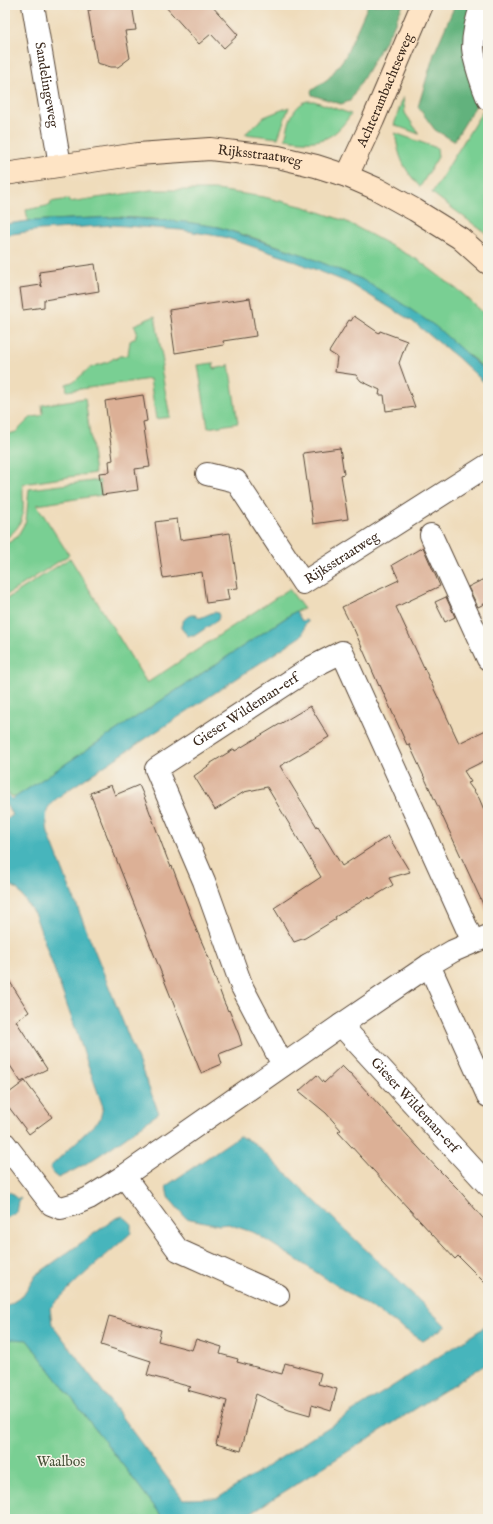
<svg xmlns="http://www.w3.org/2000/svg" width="493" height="1524" font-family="'IM FELL English',serif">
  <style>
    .green { fill: #79cf93; stroke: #5a7c58 }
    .forest { fill: #62b27d; stroke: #4e6e4e }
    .water { fill: #46b5bc; stroke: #40706d }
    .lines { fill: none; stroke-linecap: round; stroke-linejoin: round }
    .stream { stroke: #46b5bc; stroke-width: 7 }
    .building { fill: #dcb096 }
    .street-casing { stroke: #564536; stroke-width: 24 }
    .secondary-casing { stroke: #564536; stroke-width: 24 }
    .street { stroke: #fff; stroke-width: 22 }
    .secondary { stroke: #fee4c5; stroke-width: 22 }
    .labels { text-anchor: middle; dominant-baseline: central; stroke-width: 3; stroke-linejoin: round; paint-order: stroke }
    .street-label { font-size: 14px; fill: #3b2a1e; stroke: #f7f3e8 }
    .park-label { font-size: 14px; fill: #4a533b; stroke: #f7f3e8 }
  </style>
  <rect width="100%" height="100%" fill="#f7f3e8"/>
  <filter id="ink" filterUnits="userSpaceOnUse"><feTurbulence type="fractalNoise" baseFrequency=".025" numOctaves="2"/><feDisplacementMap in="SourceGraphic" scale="8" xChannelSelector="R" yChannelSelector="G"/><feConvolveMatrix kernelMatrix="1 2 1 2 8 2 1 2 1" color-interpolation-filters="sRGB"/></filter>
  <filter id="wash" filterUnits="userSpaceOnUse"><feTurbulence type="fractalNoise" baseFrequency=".012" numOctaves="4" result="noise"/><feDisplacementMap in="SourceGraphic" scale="16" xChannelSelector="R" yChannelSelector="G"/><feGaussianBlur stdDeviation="0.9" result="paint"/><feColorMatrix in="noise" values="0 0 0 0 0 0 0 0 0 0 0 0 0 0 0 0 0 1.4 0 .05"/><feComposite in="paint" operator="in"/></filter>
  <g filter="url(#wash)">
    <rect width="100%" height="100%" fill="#efdcbb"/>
    <!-- green -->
    <g class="green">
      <path d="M403,97l2,16 14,21 -25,-9z"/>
      <path d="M307,101h7l37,13c-19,29 -34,30 -66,25 4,-15 6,-32 22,-38z"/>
      <path d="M289,107l-11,31 -33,-4 19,-17z"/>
      <path d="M485,107l3,7v121l-56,-42z"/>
      <path d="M395,133l42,15 1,9 -18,30c-17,-19 -21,-29 -25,-54z"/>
      <path d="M151,190h66l47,7 41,10 40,14 73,39 45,34 25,23v56l-12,-12 -115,-82 -60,-25 -44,-15 -39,-12 -64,-8 -37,-2 -89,4 -2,-11 25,-5 -1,-3 19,-3v3z"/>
      <path d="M155,316l8,46 -2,6 9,49 -14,2 -6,-40 -83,12 -1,-7c15,-4 13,-9 24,-16 8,-4 17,-4 24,-10l2,1 3,-3h5l4,-2 2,-13 5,-3 2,-6 -3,-7z"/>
      <path d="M213,363l1,6 14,-3 1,-2 9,59 -30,5 -10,-63z"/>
      <path d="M85,398l10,75 -72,11c-1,25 6,38 -18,55v-104l11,-3 12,-12 4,-3 8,-1 3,-3 -1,-8z"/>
      <path d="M100,480l2,15 -65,10 32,50 -64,41v-51l12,-8 9,-16 3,-32z"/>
      <path d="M70,558l77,125 142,-94 15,20 -8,2 -279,186 -6,-1 -6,-6v-190z"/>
      <path d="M5,1314l177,205h-177z"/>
    </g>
    <!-- forest -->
    <g class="forest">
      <path d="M368,5h35l-11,24 -42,72 -9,3 -29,-9 -1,-4 18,-13 16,-21z"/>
      <path d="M455,5h27l-1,92 -27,44 -19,-11 -17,-23 16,-53z"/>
    </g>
    <!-- water -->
    <g class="water">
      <path d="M117,217l69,5 32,5 83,27 60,25 34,20 40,27 53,47v13l-31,-29 -45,-36 -63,-38 -65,-26 -60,-20 -43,-7 -68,-5 -73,5 -35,5v-11h2l21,-3z"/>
      <path d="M296,611l6,10 4,-1 2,2 -3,2 -2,9 -2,3 -233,154c-21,16 -24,16 -20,43l111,280c-33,23 -64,49 -101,65l-5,-4 -3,-7 50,-48 3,-12 -68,-192 -17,-25 -13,-9v-61l8,-5 -8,-11z"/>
      <path d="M214,612l4,1 1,3 -1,4 -24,16h-6l-7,-8c0,-9 11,-18 19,-10z"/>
      <path d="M239,1136l15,7 192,183 -23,15 -168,-108 -27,-9 -9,1 -33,-7 -18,-21 -2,-11z"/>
      <path d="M9,1192l4,2 4,5 3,-2 1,2 -3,2 -2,12 -11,6v-25z"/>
      <path d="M123,1216l8,7v10l-52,46 -29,29 2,16 131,175 35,-1 270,-173v38l-247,156h-77l-137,-179 -15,-1 -7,4v-36l18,-11 13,-21 80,-57z"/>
    </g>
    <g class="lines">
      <!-- stream -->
      <path class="stream" d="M5,796l4,5"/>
    </g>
    <g id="blocks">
      <!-- building -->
      <g class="building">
        <path d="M90,5h42l4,25 -11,1 5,27 -12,9h-7l-14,-4 -9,-53h3z"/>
        <path d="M164,5h47l27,30 -14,13 -13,-14 -12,10z"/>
        <path d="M95,264l4,27 -55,9v7l-21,3 -3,-22 21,-3 1,2 -3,-15z"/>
        <path d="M250,298l6,38 -33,5 1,4 -49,8 -6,-43z"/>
        <path d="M354,316l25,17 1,-2 27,10 -8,22 16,44 -29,4 -2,-16h-5l1,-5 -19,-9 -5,-6 -21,-3 2,-15 -8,-5 20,-32 2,1z"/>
        <path d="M143,395l4,26 -4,1 7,45 -15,2 3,21 -36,5 -3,-22 11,-1 -1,-11 4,-1 -8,-59z"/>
        <path d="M340,448l4,26 -3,1 7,44 -35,5 -10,-71z"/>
        <path d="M177,519l3,21 50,-7 8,55 -11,1 2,11 -23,3 -4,-31 -39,6 -8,-56z"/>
        <path d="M423,547l17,39 -44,21 63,136 29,-14v30l-24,12 7,11 -3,1 11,15 9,21v96l-79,-171 -2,1 -27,-60 -1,1 -26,-59h-1l-10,-20 57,-27 -7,-15z"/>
        <path d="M488,577v25l-10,5 -10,-20z"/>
        <path d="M446,597l9,20 -10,5 -10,-20z"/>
        <path d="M310,706l19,31 -49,29 37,61 1,-1 24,40 46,-30 22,36 -21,6 4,7 -23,14 -1,-2 -34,20 1,2 -31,19 -11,4 -20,-34 47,-31 -54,-90 -23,5 -29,18 -21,-34 17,-12v-1l23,-14 1,2z"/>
        <path d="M111,785l4,10 24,-10 4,9 24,64 4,9 1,-1 24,63 15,34 -1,1 14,38 4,9 1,-1 10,25 3,10 -23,9 3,10 -21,9 -111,-280z"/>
        <path d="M5,974l24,38 -13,9 31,48 -26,13 -16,-24z"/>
        <path d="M342,1066l7,7h1l49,54v-1l37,41 22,22 30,35v62l-30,-30 -3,3 -117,-127 3,-2 -15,-17 -27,-22 18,-16 7,8z"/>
        <path d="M25,1081l27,36 -23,17 -24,-32v-6z"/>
        <path d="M109,1316l52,14 -3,11 34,9 4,-11 26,8 -2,7 18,5 -1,3 45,12 3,-11 36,10 -3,11 19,5 -6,22 -19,-6 -2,10 -21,-6 -33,-15 -15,57 -25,-7 11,-43 -40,-11 4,-3 -44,-12 4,-14 -50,-16z"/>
      </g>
    </g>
  </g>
  <g filter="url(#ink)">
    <use href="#blocks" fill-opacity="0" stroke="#564536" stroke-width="1"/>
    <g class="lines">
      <defs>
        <g id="street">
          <path id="s1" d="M33,5l27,160"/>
          <path d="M482,5c-5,13 -9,29 -9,43 1,13 10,39 15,51"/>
          <path id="s2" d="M207,474l29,7 67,102 185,-118"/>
          <path d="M431,535l57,124"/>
          <path d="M429,965l59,131"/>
          <path id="s3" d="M341,1025l147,160"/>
          <path id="s4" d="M283,1065l-41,-78 -38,-106 -48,-112 156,-102 30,-15 131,290"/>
          <path d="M5,1144l46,60 10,4 14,-4 14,-6 35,-22 217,-151 88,-60 24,-14 35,-15"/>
          <path d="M124,1176l54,74 100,45"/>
        </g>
        <g id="secondary">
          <path id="s5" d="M5,174l133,-20 72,-5 68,8 38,9 31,10 30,13 38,21 45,28 28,25"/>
          <path id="s6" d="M347,176l26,-56 49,-115"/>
        </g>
      </defs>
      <!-- street casing -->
      <use href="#street" class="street-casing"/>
      <!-- secondary casing -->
      <use href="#secondary" class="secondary-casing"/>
      <!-- street -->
      <use href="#street" class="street"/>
      <!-- secondary -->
      <use href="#secondary" class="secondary"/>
    </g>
  </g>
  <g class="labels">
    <!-- street labels -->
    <g class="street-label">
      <text stroke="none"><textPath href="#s1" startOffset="81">Sandelingeweg</textPath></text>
      <text stroke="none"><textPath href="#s6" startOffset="94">Achterambachtseweg</textPath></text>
      <text stroke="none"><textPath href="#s5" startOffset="257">Rijksstraatweg</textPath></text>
      <text stroke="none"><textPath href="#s2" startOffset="198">Rijksstraatweg</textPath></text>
      <text stroke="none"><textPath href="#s4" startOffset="430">Gieser Wildeman-erf</textPath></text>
      <text stroke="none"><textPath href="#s3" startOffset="109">Gieser Wildeman-erf</textPath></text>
    </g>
    <!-- park labels -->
    <g class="park-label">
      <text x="61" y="1462">Waalbos</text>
    </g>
  </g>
  <!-- margin -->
  <rect width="493" height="1524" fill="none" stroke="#f7f3e8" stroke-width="20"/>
</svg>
